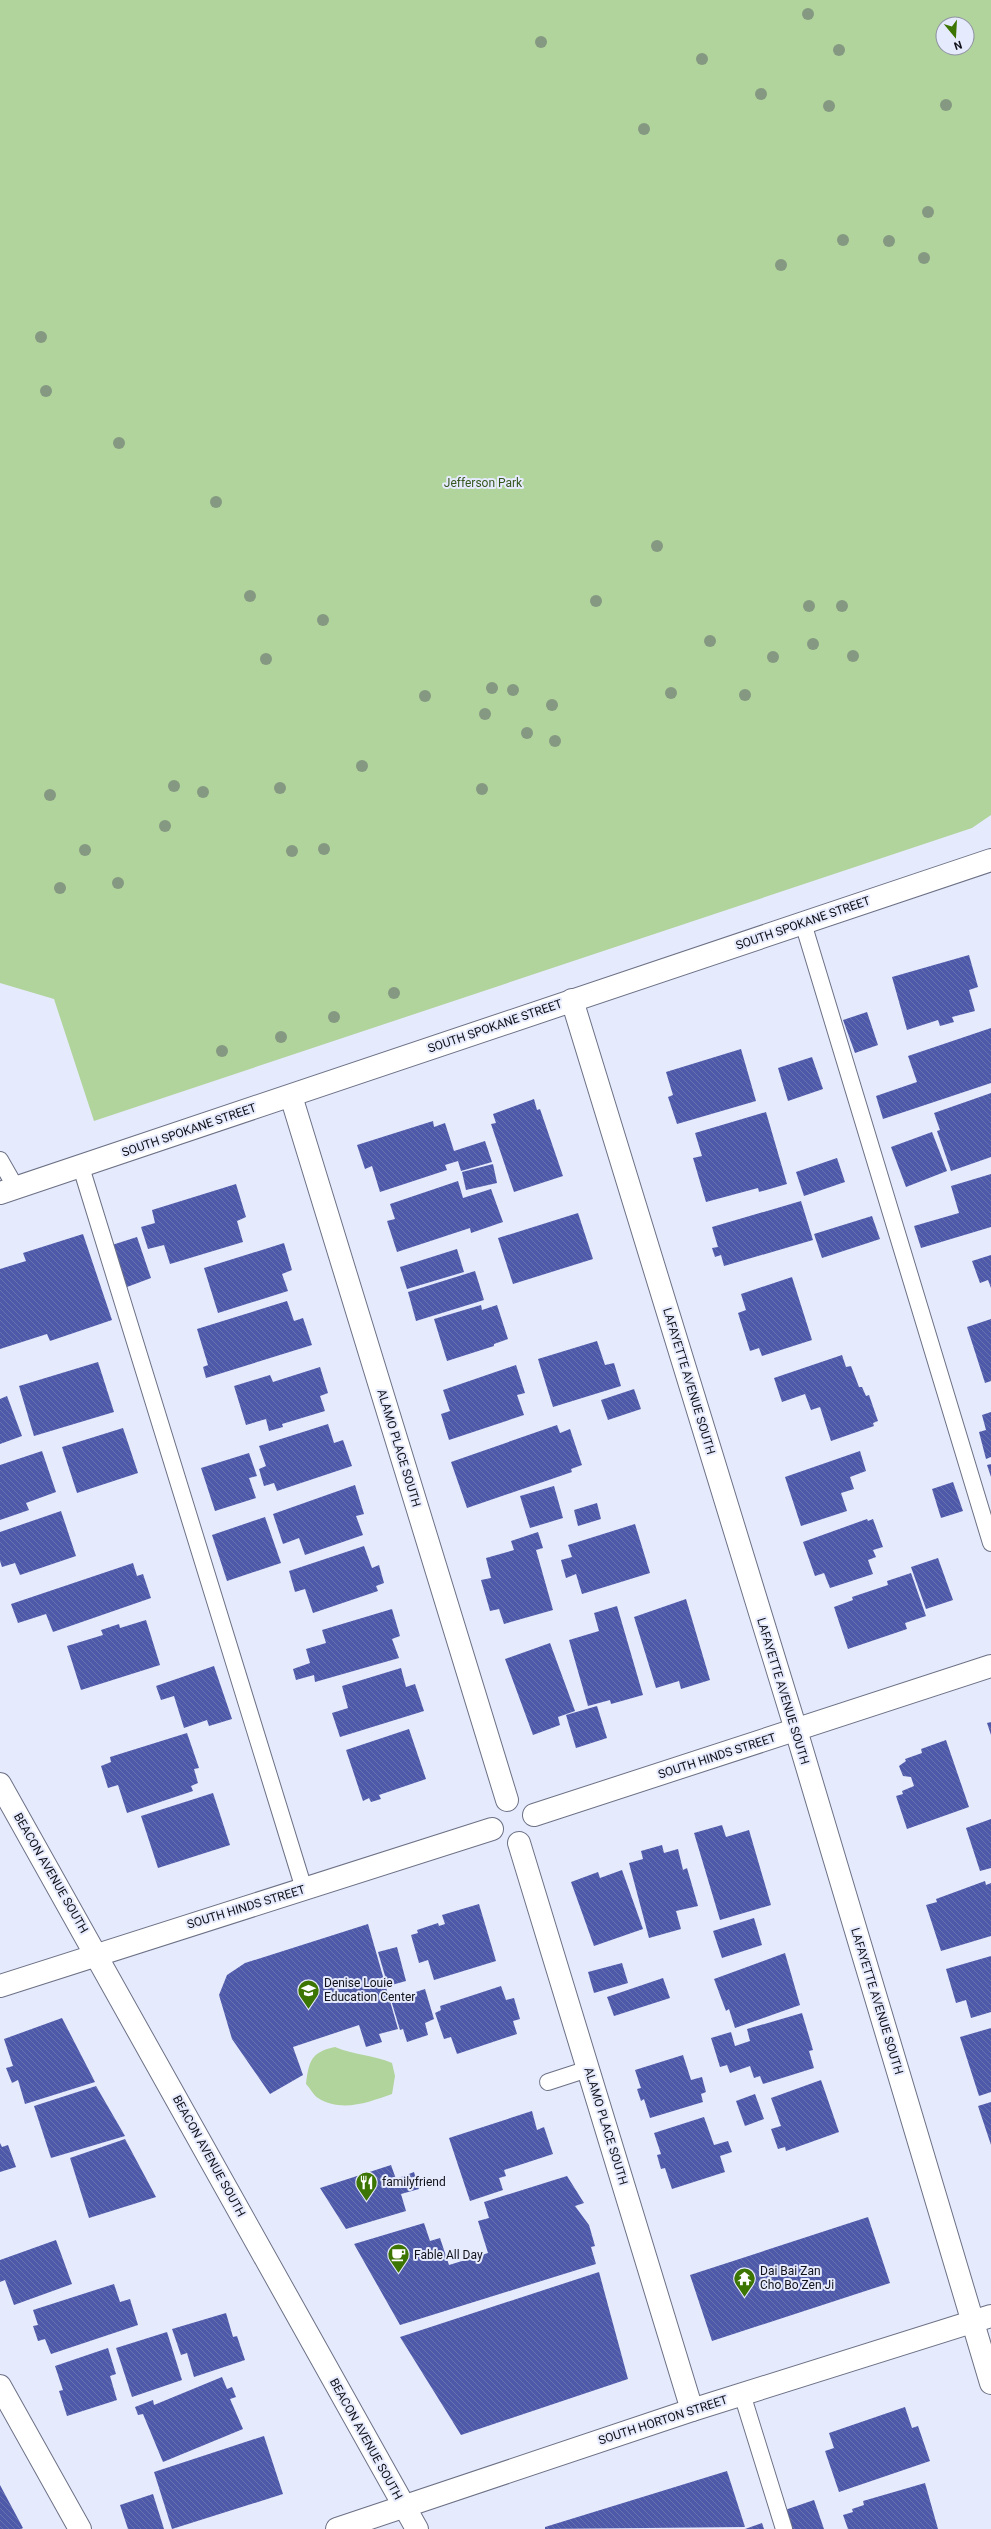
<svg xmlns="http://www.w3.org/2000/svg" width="991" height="2529" font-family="Roboto,sans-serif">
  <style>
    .park { fill: #b0d49b; fill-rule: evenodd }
    .building { fill: url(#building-back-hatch) }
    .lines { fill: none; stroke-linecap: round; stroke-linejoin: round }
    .lane-casing { stroke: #6c7186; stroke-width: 18 }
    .street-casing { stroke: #6c7186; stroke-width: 24 }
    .secondary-casing { stroke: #6c7186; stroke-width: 24 }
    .lane { stroke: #fff; stroke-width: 16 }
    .street { stroke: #fff; stroke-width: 22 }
    .secondary { stroke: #fff; stroke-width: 22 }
    .tree { fill: #859982 }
    .labels { text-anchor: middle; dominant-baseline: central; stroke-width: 4; stroke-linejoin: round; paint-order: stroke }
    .park-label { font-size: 12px; fill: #35571e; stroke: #e6eafd }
    .street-label { font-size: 12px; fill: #101119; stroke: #e6eafd }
    .poi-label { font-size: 12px; fill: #101119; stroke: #e6eafd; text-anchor: start }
  </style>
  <defs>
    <pattern id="building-back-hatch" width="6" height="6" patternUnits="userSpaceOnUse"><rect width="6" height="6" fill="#4e5aa9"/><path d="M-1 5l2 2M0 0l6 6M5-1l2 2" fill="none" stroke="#6872ad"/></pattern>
  </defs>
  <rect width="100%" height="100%" fill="#e6eafd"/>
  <!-- park -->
  <g class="park">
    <path d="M0,0h991v815l-19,13 -878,293 -40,-122 -54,-16zM943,24h24v24h-24z"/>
    <path d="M335,2047c19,8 38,8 57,16l3,13 -3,18c-23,8 -50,19 -74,4 -4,-2 -8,-10 -12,-14 3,-23 5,-32 29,-37z"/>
  </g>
  <!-- building -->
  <g class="building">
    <path d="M969,955l9,32 -9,3 6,21 -23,6 2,5 -14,4 -2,-6 -31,10 -15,-53z"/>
    <path d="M867,1012l11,33 -23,8 -12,-33z"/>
    <path d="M991,1028v55l-108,36 -7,-23 41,-14 -9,-26z"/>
    <path d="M741,1049l15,52 -79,23 -9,-27 5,-2 -7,-23z"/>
    <path d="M812,1057l11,32 -35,12 -10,-33z"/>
    <path d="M991,1093v64l-40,14 -14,-40 3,-1 -6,-17z"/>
    <path d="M534,1099l3,11 3,-1 23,67 -49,16 -23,-68 5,-1 -3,-9z"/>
    <path d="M766,1112l21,72 -28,8 -1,-4 -52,14 -13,-44 9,-2 -7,-23z"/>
    <path d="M433,1121l1,6 11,-4 9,28 31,-10 7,21 -31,9 -3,-10 -13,4 2,5 -67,22 -8,-26 -7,3 -8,-24z"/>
    <path d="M932,1132l15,39 -41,16 -15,-40z"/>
    <path d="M837,1158l8,24 -41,14 -8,-24z"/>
    <path d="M493,1164l4,19 -31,7 -4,-18z"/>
    <path d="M991,1174v53l-70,21 -7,-22 45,-13 -8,-27z"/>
    <path d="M458,1181l5,17 28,-9 12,33 -32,11 -1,-5 -73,24 -10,-31 8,-2 -5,-15z"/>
    <path d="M236,1184l10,33 -9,4 6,21 -73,22 -6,-19 -16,4 -7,-22 14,-4 -3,-13z"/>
    <path d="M801,1201l12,39 -89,26 -3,-11 -6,2 -3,-9 6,-1 -6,-20z"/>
    <path d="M578,1213l15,46 -80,25 -15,-46z"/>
    <path d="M872,1216l8,23 -58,19 -8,-24z"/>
    <path d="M83,1234l29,86 -62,21 -3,-7 -47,15v-80l26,-8 -3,-8z"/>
    <path d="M137,1237l14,41 -24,9 -15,-42z"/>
    <path d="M284,1243l8,27 -10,4 6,17 -70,22 -14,-45z"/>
    <path d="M457,1249l7,23 -57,17 -7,-22z"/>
    <path d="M991,1255v33l-3,-8 -8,3 -8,-22z"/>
    <path d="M475,1271l9,29 -68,21 -8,-29z"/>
    <path d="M792,1277l20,63 -50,16 -3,-8 -9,3 -12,-38 8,-3 -5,-16z"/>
    <path d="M287,1301l7,20 9,-3 9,27 -106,33 -3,-11 5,-2 -11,-36z"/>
    <path d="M481,1305l1,5 15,-5 11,34 -14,5v2l-47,15 -13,-42z"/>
    <path d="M991,1319v62l-6,2 -18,-56z"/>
    <path d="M597,1341l8,24 9,-2 7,23 -68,21 -15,-48z"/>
    <path d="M842,1355l4,12 5,-1 8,21h3l4,9 3,-1 9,26 -5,2 1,3 -43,15 -11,-34 -9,3 -6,-16 -23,8 -8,-24z"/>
    <path d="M98,1362l16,50 -80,24 -15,-50z"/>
    <path d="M516,1365l9,28 -8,2 7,20 -75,25 -8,-26 9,-3 -7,-21z"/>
    <path d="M320,1367l8,26 -8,3 5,15 -43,13 1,3 -14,4 -3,-12 -20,6 -12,-39 36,-11 3,7z"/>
    <path d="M634,1389l7,20 -33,11 -7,-20z"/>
    <path d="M7,1396l15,40 -22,8v-45z"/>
    <path d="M991,1412v45l-5,2 -7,-27 7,-2 -4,-15z"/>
    <path d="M328,1424l6,19 9,-3 9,26 -75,25 -3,-8 -10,3 -5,-17 7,-3 -7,-20z"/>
    <path d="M557,1425l3,8 10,-4 12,36 -11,4 1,3 -105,36 -16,-46z"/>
    <path d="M123,1428l15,45 -61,20 -15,-46z"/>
    <path d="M42,1451l14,41 -30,11 3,7 -29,10v-55z"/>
    <path d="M860,1451l6,20 -16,6 4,12 -13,4 6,18 -46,15 -16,-49z"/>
    <path d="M249,1453l8,23 -8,2 7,20 -41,13 -14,-43z"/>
    <path d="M991,1464v13l-4,-12z"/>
    <path d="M953,1482l10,29 -22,7 -9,-29z"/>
    <path d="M355,1485l9,29 -8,2 7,19 -58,20 -6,-17 -16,6 -10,-30z"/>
    <path d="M554,1486l9,32 -33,10 -10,-32z"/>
    <path d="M597,1503l4,16 -23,7 -4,-16z"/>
    <path d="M61,1511l15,45 -56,19 -5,-12 -13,4 -2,-6v-29z"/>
    <path d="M265,1517l16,46 -54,18 -15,-46z"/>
    <path d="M867,1519l1,2 5,-2 10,28 -10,3 3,7 -8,3 5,14 -43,14 -6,-15 -9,3 -12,-34z"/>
    <path d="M635,1524l15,49 -68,21 -6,-20 -10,4 -5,-18 11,-3 -4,-12z"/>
    <path d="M538,1532l5,16 -7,2 17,60 -49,14 -5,-15 -9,2 -9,-31 10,-2 -5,-20 28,-8 -3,-9z"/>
    <path d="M364,1546l8,22 7,-3 5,18 -8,3 2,5 -65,22 -8,-24 -10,3 -6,-21z"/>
    <path d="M938,1558l15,42 -27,9 -15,-42z"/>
    <path d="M133,1563l4,13 6,-2 8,24 -98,34 -7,-18 -28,9 -7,-19z"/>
    <path d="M911,1573l15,43 -21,7 2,6 -59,20 -14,-42 19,-7 -1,-3 36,-12 -1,-4z"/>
    <path d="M686,1599l24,81 -29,9 -2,-8 -23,7 -22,-71z"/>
    <path d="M617,1606l26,89 -32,9 -1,-4 -22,6 -19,-66 30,-9 -5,-18z"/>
    <path d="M392,1609l8,27 -8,3 7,19 -84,24 -1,-7 -18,5 -3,-11 17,-6 -4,-14 20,-6 -4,-13z"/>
    <path d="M146,1620l14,45 -79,25 -14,-44 36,-11 -2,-5 18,-6 1,4z"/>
    <path d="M550,1643l25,68 -17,6 2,8 -27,10 -28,-76z"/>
    <path d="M214,1666l18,53 -23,7 -2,-6 -23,8 -10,-32 -13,4 -5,-14z"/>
    <path d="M401,1668l5,19 9,-3 9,27 -84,26 -8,-24 16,-5 -6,-22z"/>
    <path d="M597,1706l10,32 -31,10 -10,-33z"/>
    <path d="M991,1722v13l-4,-12z"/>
    <path d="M409,1729l17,50 -47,16 2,4 -10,3 -2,-4 -6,3 -17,-51z"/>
    <path d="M187,1733l12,35 -5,1 4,14 -7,3 2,5 -66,22 -9,-28 -10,3 -7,-22 10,-4 -1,-5z"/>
    <path d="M946,1740l23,67 -62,22 -11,-33 7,-2 -1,-3 12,-5 -3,-9 -8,-1 -4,-10 7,-5 -1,-2 17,-6 -1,-4z"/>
    <path d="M213,1793l17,52 -72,23 -17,-52z"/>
    <path d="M991,1819v49l-11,3 -14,-43z"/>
    <path d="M722,1825l4,12 23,-7 22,75 -51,15 -26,-87z"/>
    <path d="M662,1845l2,8 14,-4 5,21 4,-2 11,38 -22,5 5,18 -32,9 -20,-75 14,-4 -2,-8z"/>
    <path d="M622,1870l21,59 -49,17 -23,-64 27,-10 2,6z"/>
    <path d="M985,1881l1,4 5,-2v53l-50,15 -15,-46 11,-3 -1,-3z"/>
    <path d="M479,1904l17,57 -62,19 -6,-20 -9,3 -8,-28 7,-2 -1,-3 21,-7 1,3 6,-2 -3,-9z"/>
    <path d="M754,1918l8,27 -40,13 -9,-27z"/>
    <path d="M368,1924l30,105 -19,5 3,8 -16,5 -7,-22 -66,22 10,28 -33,19 -38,-55 -13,-44 8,-20 18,-12z"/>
    <path d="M397,1947l9,34 -18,5 -10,-34z"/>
    <path d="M785,1953l15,52 -65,23 -6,-19 -3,2 -12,-32z"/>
    <path d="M991,1956v56l-20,6 -5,-18 -10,3 -10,-34z"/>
    <path d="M622,1963l6,20 -34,10 -6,-21z"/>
    <path d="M663,1978l7,20 -56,18 -7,-19z"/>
    <path d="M501,1986l5,14 8,-2 6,21 -7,2 4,13 -60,20 -6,-17 -7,2 -9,-26 6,-3 -1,-4z"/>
    <path d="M425,1989l9,30 -9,4 3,12 -21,7 -4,-13 -3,1 -9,-30z"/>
    <path d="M802,2013l11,37 -4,1 5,17 -51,16 -3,-8 -6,2 -4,-12 -20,7 -3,-8 -7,2 -9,-29 20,-6 4,14 15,-5 -3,-12z"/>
    <path d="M62,2018l33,64 -70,22 -7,-24 -6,3 -6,-15 7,-2 -9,-27z"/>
    <path d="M991,2028v64l-12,4 -19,-59z"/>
    <path d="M683,2055l8,25 11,-3 4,15 -5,2 2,8 -53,16 -6,-19 -3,2 -4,-12 4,-1 -6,-18z"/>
    <path d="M821,2080l18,52 -53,19 -1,-4 -7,2 -7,-20 10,-3 -10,-28z"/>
    <path d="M96,2086l29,50 -74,22 -17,-52z"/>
    <path d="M755,2094l9,25 -19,7 -9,-25z"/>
    <path d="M991,2102v43l-13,-39z"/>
    <path d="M532,2111l5,19 7,-3 9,27 -49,16 2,6 -7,2 4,12 -33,11 -21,-63z"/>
    <path d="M704,2117l10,28 14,-4 4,11 -12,4 5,16 -53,17 -7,-21 -4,1 -4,-14 4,-1 -7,-21z"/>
    <path d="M125,2139l31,58 -67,21 -19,-60z"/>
    <path d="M0,2143l2,4 6,-2 8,22 -16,5z"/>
    <path d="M391,2165l5,14 18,-7 5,17 -18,5 5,17 -60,18 -26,-41z"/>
    <path d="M567,2176l17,27 -9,3 14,19 6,21 -4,1 5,17 -196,61 -46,-81 70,-21 6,18 10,-3 9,27 39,-12 -10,-32 11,-3 -5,-16z"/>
    <path d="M868,2217l22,66 -178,58 -22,-66z"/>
    <path d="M56,2240l16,44 -58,21 -9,-25 -5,2v-22z"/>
    <path d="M599,2272l29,107 -167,56 -61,-98z"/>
    <path d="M114,2284l6,18 10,-3 8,26 -87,29 -6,-15 -7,2 -5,-15 5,-1 -5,-15z"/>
    <path d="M226,2313l7,24 4,-1 8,24 -51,17 -7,-24 -6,2 -9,-26z"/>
    <path d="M167,2332l15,48 -50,17 -16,-49z"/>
    <path d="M108,2348l8,26 -6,2 7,24 -50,16 -8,-25 4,-1 -8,-24z"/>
    <path d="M222,2377l5,12 5,-2 4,10 -6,2 13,30 -80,33 -20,-48 -5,1 -3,-8 18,-7 1,5z"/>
    <path d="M905,2407l7,21 6,-2 12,35 -91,31 -14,-41 9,-3 -5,-15z"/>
    <path d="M264,2436l19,58 -111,35 -18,-57z"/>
    <path d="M727,2471l18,56 -200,2v-2z"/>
    <path d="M925,2483l13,46h-90l-5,-14 10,-3 -1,-3 12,-4 -1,-4z"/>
    <path d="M0,2485l23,43 -2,1h-21z"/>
    <path d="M153,2494l11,35h-36l-8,-24z"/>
    <path d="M814,2500l10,29h-33l-6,-19z"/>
    <path d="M762,2523l2,6h-19z"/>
  </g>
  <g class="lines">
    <defs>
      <g id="lane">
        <path d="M803,923l188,620"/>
        <path d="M0,1160l16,28"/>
        <path d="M81,1167l223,722"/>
        <path d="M548,2082l40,-13"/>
        <path d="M742,2394l42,135"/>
      </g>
      <g id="street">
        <path d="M572,1000l224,730 195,653"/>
        <path d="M291,1096l216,704"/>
        <path d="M534,1815l457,-149"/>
        <path d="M519,1843l173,567"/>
        <path d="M0,1986l492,-157"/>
        <path d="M0,2386l80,143"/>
        <path d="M337,2529l355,-119 299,-94"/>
      </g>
      <g id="secondary">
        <path d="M0,1193l991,-333"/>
        <path d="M0,1784l417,745"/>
      </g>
    </defs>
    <!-- lane casing -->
    <use href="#lane" class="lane-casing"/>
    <!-- street casing -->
    <use href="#street" class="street-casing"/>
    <!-- secondary casing -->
    <use href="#secondary" class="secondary-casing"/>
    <!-- lane -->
    <use href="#lane" class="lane"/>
    <!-- street -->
    <use href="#street" class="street"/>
    <!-- secondary -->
    <use href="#secondary" class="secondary"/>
  </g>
  <!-- trees -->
  <g class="tree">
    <circle cx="808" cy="14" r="6"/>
    <circle cx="541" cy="42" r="6"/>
    <circle cx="839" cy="50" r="6"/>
    <circle cx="702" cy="59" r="6"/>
    <circle cx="761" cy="94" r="6"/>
    <circle cx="946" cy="105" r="6"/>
    <circle cx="829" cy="106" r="6"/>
    <circle cx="644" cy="129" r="6"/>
    <circle cx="928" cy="212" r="6"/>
    <circle cx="843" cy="240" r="6"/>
    <circle cx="889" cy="241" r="6"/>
    <circle cx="924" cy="258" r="6"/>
    <circle cx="781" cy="265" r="6"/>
    <circle cx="41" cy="337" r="6"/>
    <circle cx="46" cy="391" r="6"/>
    <circle cx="119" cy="443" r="6"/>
    <circle cx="216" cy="502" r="6"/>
    <circle cx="657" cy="546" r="6"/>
    <circle cx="250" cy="596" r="6"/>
    <circle cx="596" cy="601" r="6"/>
    <circle cx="809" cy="606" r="6"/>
    <circle cx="842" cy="606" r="6"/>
    <circle cx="323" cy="620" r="6"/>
    <circle cx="710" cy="641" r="6"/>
    <circle cx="813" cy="644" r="6"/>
    <circle cx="853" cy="656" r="6"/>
    <circle cx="773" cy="657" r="6"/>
    <circle cx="266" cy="659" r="6"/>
    <circle cx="492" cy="688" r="6"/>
    <circle cx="513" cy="690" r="6"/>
    <circle cx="671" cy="693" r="6"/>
    <circle cx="745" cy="695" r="6"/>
    <circle cx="425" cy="696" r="6"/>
    <circle cx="552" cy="705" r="6"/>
    <circle cx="485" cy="714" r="6"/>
    <circle cx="527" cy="733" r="6"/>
    <circle cx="555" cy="741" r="6"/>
    <circle cx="362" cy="766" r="6"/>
    <circle cx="174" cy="786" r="6"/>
    <circle cx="280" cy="788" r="6"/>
    <circle cx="482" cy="789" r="6"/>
    <circle cx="203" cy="792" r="6"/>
    <circle cx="50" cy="795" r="6"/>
    <circle cx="165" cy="826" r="6"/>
    <circle cx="324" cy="849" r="6"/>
    <circle cx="85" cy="850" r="6"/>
    <circle cx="292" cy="851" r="6"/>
    <circle cx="118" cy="883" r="6"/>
    <circle cx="60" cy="888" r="6"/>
    <circle cx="394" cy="993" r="6"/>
    <circle cx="334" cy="1017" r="6"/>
    <circle cx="281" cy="1037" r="6"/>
    <circle cx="222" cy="1051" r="6"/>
  </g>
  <!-- icons -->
  <defs>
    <symbol id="school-pin" viewBox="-11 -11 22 30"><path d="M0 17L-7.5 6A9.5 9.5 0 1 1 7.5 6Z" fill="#3d7503" stroke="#e6eafd"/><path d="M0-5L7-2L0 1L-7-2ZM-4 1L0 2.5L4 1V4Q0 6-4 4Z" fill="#fff"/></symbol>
    <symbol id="restaurant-pin" viewBox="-11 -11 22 30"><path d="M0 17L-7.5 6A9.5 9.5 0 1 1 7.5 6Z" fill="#3d7503" stroke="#e6eafd"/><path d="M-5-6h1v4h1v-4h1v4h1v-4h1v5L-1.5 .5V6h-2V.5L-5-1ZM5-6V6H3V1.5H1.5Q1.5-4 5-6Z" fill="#fff"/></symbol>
    <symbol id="cafe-pin" viewBox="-11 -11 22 30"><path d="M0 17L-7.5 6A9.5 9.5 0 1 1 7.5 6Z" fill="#3d7503" stroke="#e6eafd"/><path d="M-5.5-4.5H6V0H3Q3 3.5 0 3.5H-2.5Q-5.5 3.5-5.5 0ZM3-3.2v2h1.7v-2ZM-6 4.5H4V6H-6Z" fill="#fff"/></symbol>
    <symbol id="temple-pin" viewBox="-11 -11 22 30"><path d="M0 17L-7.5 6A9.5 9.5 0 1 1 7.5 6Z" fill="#3d7503" stroke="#e6eafd"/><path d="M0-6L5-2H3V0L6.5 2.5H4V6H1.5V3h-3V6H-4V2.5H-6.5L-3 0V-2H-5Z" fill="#fff"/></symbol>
  </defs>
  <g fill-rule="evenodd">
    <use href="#school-pin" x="296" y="1978" width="25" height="34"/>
    <use href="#restaurant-pin" x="354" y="2170" width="25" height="34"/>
    <use href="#cafe-pin" x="386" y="2242" width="25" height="34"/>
    <use href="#temple-pin" x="732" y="2266" width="25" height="34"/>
  </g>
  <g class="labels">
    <!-- park labels -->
    <g class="park-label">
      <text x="483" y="483">Jefferson Park</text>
    </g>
    <!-- street labels -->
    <g class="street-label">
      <text transform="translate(803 923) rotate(-19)">SOUTH SPOKANE STREET</text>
      <text transform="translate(495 1026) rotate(-19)">SOUTH SPOKANE STREET</text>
      <text transform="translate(189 1130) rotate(-19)">SOUTH SPOKANE STREET</text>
      <text transform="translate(689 1381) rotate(73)">LAFAYETTE AVENUE SOUTH</text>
      <text transform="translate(399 1448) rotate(73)">ALAMO PLACE SOUTH</text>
      <text transform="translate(783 1691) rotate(73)">LAFAYETTE AVENUE SOUTH</text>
      <text transform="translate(717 1756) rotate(-18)">SOUTH HINDS STREET</text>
      <text transform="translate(51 1873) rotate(60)">BEACON AVENUE SOUTH</text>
      <text transform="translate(246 1907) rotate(-17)">SOUTH HINDS STREET</text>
      <text transform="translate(877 2001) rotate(73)">LAFAYETTE AVENUE SOUTH</text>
      <text transform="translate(606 2126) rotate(73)">ALAMO PLACE SOUTH</text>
      <text transform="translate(209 2156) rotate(61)">BEACON AVENUE SOUTH</text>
      <text transform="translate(663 2420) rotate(-18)">SOUTH HORTON STREET</text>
      <text transform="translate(366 2439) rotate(61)">BEACON AVENUE SOUTH</text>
    </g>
    <!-- poi labels -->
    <g class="poi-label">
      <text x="324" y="1983">Denise Louie<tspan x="324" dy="14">Education Center</tspan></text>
      <text x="382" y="2182">familyfriend</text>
      <text x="414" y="2255">Fable All Day</text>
      <text x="760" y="2271">Dai Bai Zan<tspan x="760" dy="14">Cho Bo Zen Ji</tspan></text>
    </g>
  </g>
  <!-- north arrow -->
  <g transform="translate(955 36) rotate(162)"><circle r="19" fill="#e6eafd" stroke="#9093a2"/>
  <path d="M0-3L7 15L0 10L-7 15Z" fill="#3d7503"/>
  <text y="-6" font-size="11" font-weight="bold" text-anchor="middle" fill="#101119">N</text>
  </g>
</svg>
